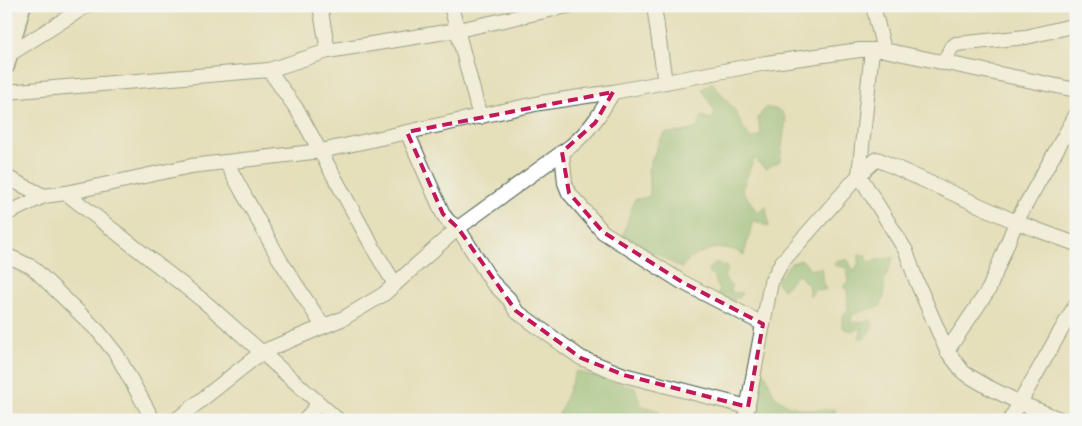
<svg xmlns="http://www.w3.org/2000/svg" width="1082" height="426" font-family="'Comic Neue',sans-serif">
  <style>
    .forest { fill: #83ba77; stroke: #517c56 }
    .lines { fill: none; stroke-linecap: round; stroke-linejoin: round }
    .minor-casing { stroke: #3d5548; stroke-width: 16 }
    .tertiary-casing { stroke: #3d5548; stroke-width: 19 }
    .minor { stroke: #fff; stroke-width: 14 }
    .tertiary { stroke: #fff; stroke-width: 16 }
    .marked { fill: none; stroke: #c2185b; stroke-width: 4; stroke-dasharray: 10 6; stroke-linejoin: round }
  </style>
  <rect width="100%" height="100%" fill="#f6f6f2"/>
  <filter id="ink" filterUnits="userSpaceOnUse"><feTurbulence type="fractalNoise" baseFrequency=".02" numOctaves="2"/><feDisplacementMap in="SourceGraphic" scale="10" xChannelSelector="R" yChannelSelector="G"/><feConvolveMatrix kernelMatrix="1 2 1 2 8 2 1 2 1" color-interpolation-filters="sRGB"/></filter>
  <filter id="wash" filterUnits="userSpaceOnUse"><feTurbulence type="fractalNoise" baseFrequency=".0096" numOctaves="4" result="noise"/><feDisplacementMap in="SourceGraphic" scale="20" xChannelSelector="R" yChannelSelector="G"/><feGaussianBlur stdDeviation="1.12" result="paint"/><feColorMatrix in="noise" values="0 0 0 0 0 0 0 0 0 0 0 0 0 0 0 0 0 1.4 0 .05"/><feComposite in="paint" operator="in"/></filter>
  <g filter="url(#wash)">
    <rect width="100%" height="100%" fill="#e5dfba"/>
    <!-- forest -->
    <g class="forest">
      <path d="M712,82l23,29 9,18 8,10 9,-4 -3,-17 8,-11 15,4 5,8 -6,42 -14,8 -12,-11 -12,32 16,23 8,-7 3,21 -16,-7 -9,35c-20,-14 -48,-5 -63,13 -19,-11 -38,-23 -59,-29l12,-39 16,-4 -2,-27 12,-29 5,-7 17,-1 15,-4 5,-12 10,4 3,-8 -13,-23z"/>
      <path d="M859,254l7,1 3,7c8,-3 15,-2 25,-5l-10,24v16l-4,9 -27,8 -2,5 1,4 19,-3 2,6 -8,12h-6l3,-10c-7,3 -13,4 -20,-1v-10l6,-8 -1,-19 -4,-3 5,-6 -1,-13 -13,-3 4,-5h10l6,12 5,-10z"/>
      <path d="M802,260l9,10 11,-2v13l4,9h-10l-6,6 -2,-11 -10,-11 -15,16 -7,-9 15,-18z"/>
      <path d="M716,262l11,5v4l-3,5 4,7 4,2 -1,7 11,1 -3,5 -5,1v6l-14,-6 -2,-6 2,-4 -2,-2c-2,-6 -3,-12 -9,-14l-1,-4z"/>
      <path d="M757,369l9,6 8,20 15,11 21,4 26,-1 -4,11h-80l7,-15z"/>
      <path d="M576,371l59,17 6,17 18,6 1,9h-103z"/>
    </g>
  </g>
  <g filter="url(#ink)">
    <g class="lines">
      <defs>
        <g id="minor">
          <path d="M320,6l8,45"/>
          <path d="M451,6l29,111"/>
          <path d="M654,6l11,76"/>
          <path d="M873,6l11,44"/>
          <path d="M872,50l-13,125 47,76 10,29 31,71 17,22 24,14 32,16 42,17"/>
          <path d="M10,54l76,-48"/>
          <path d="M944,63l7,-15 5,-4 70,-7 50,-12"/>
          <path d="M269,70l29,41 78,142 19,31"/>
          <path d="M6,92l263,-22 59,-19 130,-21 110,-24"/>
          <path d="M407,132l36,82 5,7 10,7 34,54 17,17 7,12 65,47 43,17 124,32"/>
          <path d="M562,152l3,31 4,10 34,39 79,50 81,42"/>
          <path d="M226,162l54,98 43,66"/>
          <path d="M6,177l38,19"/>
          <path d="M66,193l140,110 132,117"/>
          <path d="M6,214l38,-18 22,-3 125,-27 130,-15 219,-48 73,-11 153,-29 94,-13h24l192,40"/>
          <path d="M6,255l26,12 67,65 18,23 36,65"/>
          <path d="M947,351l42,-62 27,-67 60,-107"/>
          <path d="M176,420l86,-68 82,-34 40,-24 74,-66 113,-82c21,-18 29,-32 42,-54"/>
          <path d="M305,420l14,-17"/>
          <path d="M745,420l26,-138 11,-20 77,-87 18,-16 139,63 60,22"/>
          <path d="M1010,420l66,-116"/>
        </g>
        <path id="tertiary" d="M6,66l16,-60"/>
      </defs>
      <!-- minor casing -->
      <use href="#minor" class="minor-casing"/>
      <!-- tertiary casing -->
      <use href="#tertiary" class="tertiary-casing"/>
      <!-- minor -->
      <use href="#minor" class="minor"/>
      <!-- tertiary -->
      <use href="#tertiary" class="tertiary"/>
    </g>
  </g>
  <!-- marked area -->
  <path d="M0 0H1082V426H0ZM613,92l-18,31 -33,29 7,41 34,39 79,50 81,42 -15,83 -124,-32 -43,-17 -65,-47 -58,-83 -15,-14 -36,-82z" fill="#e5dfba" fill-opacity=".55" fill-rule="evenodd"/>
  <path class="marked" d="M613,92l-18,31 -33,29 7,41 34,39 79,50 81,42 -15,83 -124,-32 -43,-17 -65,-47 -58,-83 -15,-14 -36,-82z"/>
  <!-- margin -->
  <rect width="1082" height="426" fill="none" stroke="#f6f6f2" stroke-width="25"/>
</svg>
